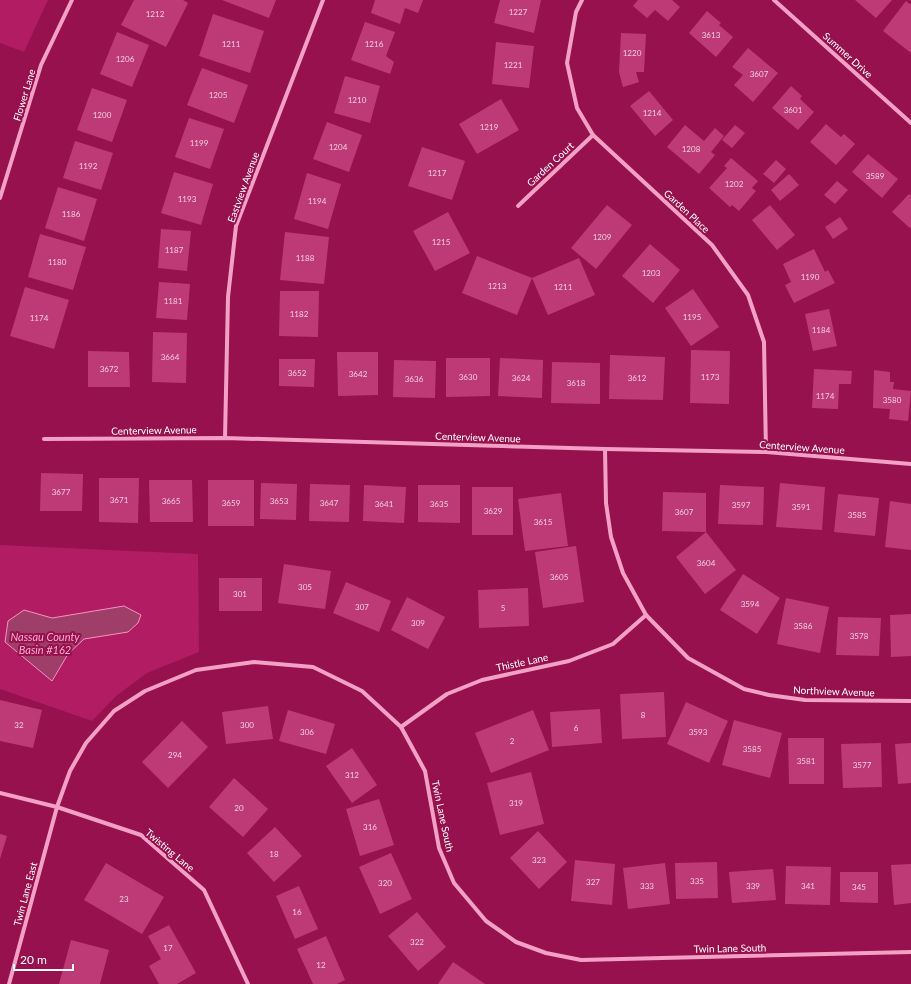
<svg xmlns="http://www.w3.org/2000/svg" width="911" height="984" font-family="Lato,sans-serif">
  <style>
    .green { fill: #b21c62 }
    .water { fill: #9e3e69; stroke: #f792c3 }
    .building { fill: #be3a77 }
    .lines { fill: none; stroke-linecap: round; stroke-linejoin: round }
    .street { stroke: #f3a0c7; stroke-width: 4 }
    .labels { text-anchor: middle; dominant-baseline: central; stroke-width: 4; stroke-linejoin: round; paint-order: stroke }
    .number-label { font-size: 8px; fill: #efcedd }
    .street-label { font-size: 10px; fill: #fff; stroke: #96114d }
    .water-label { font-size: 11px; font-style: italic; fill: #faadd1; stroke: #96114d }
  </style>
  <rect width="100%" height="100%" fill="#96114d"/>
  <!-- green -->
  <g class="green">
    <path d="M0,0h48l-24,52 -24,-9z"/>
    <path d="M0,545l198,9 1,98 -52,21 -31,23 -24,25 -92,-32z"/>
  </g>
  <!-- water -->
  <path class="water" d="M124,606l17,9 -3,8 -10,9 -44,7 -16,15 -16,27 -47,-39 3,-21 16,-11 28,8z"/>
  <!-- building -->
  <g class="building">
    <path d="M134,0h49l5,3 -22,44 -45,-22z"/>
    <path d="M222,0h54l-7,18z"/>
    <path d="M375,0h48l-5,13 -13,-5 -5,16 -29,-11z"/>
    <path d="M500,0h41l-7,33 -40,-10z"/>
    <path d="M638,0h34l8,7 -12,14 -13,-11 -8,8 -14,-12z"/>
    <path d="M855,0h37l-16,18z"/>
    <path d="M906,1l5,4v48l-28,-22z"/>
    <path d="M707,11l14,12 -2,2 14,12 -17,20 -27,-24z"/>
    <path d="M213,14l51,17 -14,42 -51,-17z"/>
    <path d="M365,22l30,10 -9,24 8,6 -4,12 -39,-14z"/>
    <path d="M117,32l32,13 -17,42 -32,-13z"/>
    <path d="M621,33l25,1 -2,38h-8l3,10 -16,5 -4,-15z"/>
    <path d="M496,42l38,4 -5,42 -37,-4z"/>
    <path d="M748,48l30,25 -25,29 -19,-17 9,-10 -11,-8z"/>
    <path d="M202,68l46,17 -14,38 -47,-18z"/>
    <path d="M345,76l35,10 -10,37 -36,-10z"/>
    <path d="M791,86l11,10 -2,3 14,13 -16,18 -26,-22z"/>
    <path d="M92,88l35,12 -15,42 -35,-12z"/>
    <path d="M649,91l24,29 -18,16 -25,-30z"/>
    <path d="M501,99l18,31 -42,24 -18,-30z"/>
    <path d="M189,118l35,11 -14,40 -35,-12z"/>
    <path d="M327,122l35,13 -13,37 -36,-13z"/>
    <path d="M826,124l15,13 3,-3 11,10 -19,21 -26,-23z"/>
    <path d="M685,125l19,16 11,-13 9,8 -13,16 4,3 -16,19 -32,-27z"/>
    <path d="M735,125l10,8 -13,15 -10,-8z"/>
    <path d="M75,141l38,12 -12,37 -38,-12z"/>
    <path d="M422,147l43,14 -13,39 -44,-14z"/>
    <path d="M868,154l30,25 -16,19 -30,-26z"/>
    <path d="M731,158l27,23 -6,7 4,3 -17,20 -7,-6 -2,2 -21,-19 18,-20 -3,-2z"/>
    <path d="M776,160l10,9 -12,14 -11,-9z"/>
    <path d="M174,172l39,12 -12,41 -40,-12z"/>
    <path d="M307,173l34,11 -13,45 -34,-10z"/>
    <path d="M789,174l10,11 -19,16 -9,-11z"/>
    <path d="M837,181l11,9 -13,14 -11,-9z"/>
    <path d="M58,187l39,12 -13,42 -39,-13z"/>
    <path d="M909,194l2,2v33l-19,-17z"/>
    <path d="M607,205l25,20 -36,44 -25,-21z"/>
    <path d="M770,205l25,30 -18,15 -25,-30z"/>
    <path d="M448,212l22,41 -35,18 -22,-40z"/>
    <path d="M840,217l8,12 -15,10 -8,-12z"/>
    <path d="M161,229l30,2 -4,40 -29,-3z"/>
    <path d="M285,232l44,5 -5,47 -44,-4z"/>
    <path d="M40,234l46,13 -13,43 -45,-13z"/>
    <path d="M650,244l30,26 -27,33 -31,-27z"/>
    <path d="M814,249l11,23 3,-2 7,13 -41,20 -9,-18 6,-3 -8,-18z"/>
    <path d="M477,256l55,22 -15,37 -55,-22z"/>
    <path d="M579,258l16,37 -47,20 -16,-37z"/>
    <path d="M159,282l31,2 -3,36 -31,-2z"/>
    <path d="M25,287l44,13 -15,49 -44,-13z"/>
    <path d="M693,289l26,38 -28,19 -26,-38z"/>
    <path d="M280,291h39l-1,46 -39,-1z"/>
    <path d="M829,309l8,37 -24,5 -8,-37z"/>
    <path d="M153,332l34,1 -1,50 -34,-1z"/>
    <path d="M691,350l39,1 -1,53 -39,-1z"/>
    <path d="M88,351l41,1 1,35h-42z"/>
    <path d="M337,352h41v43l-40,1z"/>
    <path d="M610,355l55,2 -2,43 -54,-1z"/>
    <path d="M446,358h44v38l-44,1z"/>
    <path d="M500,358l43,2 -1,38 -44,-2z"/>
    <path d="M279,359h36l-1,28 -35,-1z"/>
    <path d="M394,360l42,1 -1,37 -42,-1z"/>
    <path d="M552,362l48,1v41l-49,-1z"/>
    <path d="M814,369l38,2 -1,13h-12l-1,25 -26,-1z"/>
    <path d="M874,370l16,2v10h4l-1,7 18,2 -3,30 -19,-2 1,-10 -17,-1z"/>
    <path d="M41,473l42,1 -1,37h-42z"/>
    <path d="M99,478h40l-1,45 -39,-1z"/>
    <path d="M149,480h43l1,42h-43z"/>
    <rect x="208" y="480" width="46" height="46"/>
    <path d="M261,483l36,1 -1,36 -36,-1z"/>
    <path d="M780,483l45,4 -3,43 -46,-3z"/>
    <path d="M310,484l40,1 -1,37 -40,-1z"/>
    <path d="M364,485l42,2 -2,36 -41,-2z"/>
    <path d="M418,485h42v38l-42,-1z"/>
    <path d="M720,485l44,2 -1,38 -45,-1z"/>
    <rect x="472" y="487" width="41" height="48"/>
    <path d="M663,492l43,1v39l-44,-1z"/>
    <path d="M561,493l7,53 -43,5 -7,-52z"/>
    <path d="M838,494l41,4 -4,38 -41,-4z"/>
    <path d="M890,501l21,3v46l-26,-3z"/>
    <path d="M706,532l30,38 -31,24 -29,-37z"/>
    <path d="M576,546l8,56 -41,6 -8,-56z"/>
    <path d="M284,564l47,7 -6,38 -47,-6z"/>
    <path d="M743,574l37,24 -23,36 -37,-24z"/>
    <rect x="219" y="578" width="43" height="33"/>
    <path d="M346,582l45,19 -12,31 -46,-19z"/>
    <path d="M528,588l1,38 -50,2 -1,-38z"/>
    <path d="M407,597l38,20 -17,32 -37,-19z"/>
    <path d="M786,598l43,9 -9,46 -43,-9z"/>
    <path d="M911,614v42l-20,1 -1,-42z"/>
    <path d="M838,617l43,1 -2,38 -43,-1z"/>
    <path d="M664,692l2,45 -44,2 -2,-45z"/>
    <path d="M0,700l42,10 -9,38 -33,-7z"/>
    <path d="M686,702l42,19 -19,42 -42,-19z"/>
    <path d="M268,706l5,33 -47,5 -4,-32z"/>
    <path d="M600,709l2,34 -50,4 -2,-35z"/>
    <path d="M288,710l47,14 -9,30 -47,-13z"/>
    <path d="M533,710l16,40 -58,23 -16,-40z"/>
    <path d="M734,720l48,13 -12,45 -48,-13z"/>
    <path d="M182,721l26,26 -40,41 -26,-26z"/>
    <path d="M788,738h36v46h-35z"/>
    <path d="M881,743l1,44 -39,1 -2,-44z"/>
    <path d="M911,743v40l-13,1 -3,-40z"/>
    <path d="M352,748l25,37 -25,18 -26,-37z"/>
    <path d="M531,772l13,52 -44,11 -13,-52z"/>
    <path d="M234,778l34,31 -25,28 -34,-30z"/>
    <path d="M379,799l15,46 -34,11 -14,-47z"/>
    <path d="M275,827l27,29 -28,26 -27,-29z"/>
    <path d="M538,831l29,31 -28,27 -29,-31z"/>
    <path d="M0,834l7,2 -7,23z"/>
    <path d="M391,853l21,46 -32,15 -21,-47z"/>
    <path d="M575,860l40,4 -3,41 -41,-4z"/>
    <path d="M717,862l1,36 -42,1 -1,-36z"/>
    <path d="M106,863l58,34 -22,37 -58,-34z"/>
    <path d="M665,863l5,41 -42,5 -5,-41z"/>
    <path d="M911,864v39l-17,2 -3,-40z"/>
    <path d="M786,866l45,1 -1,38 -45,-1z"/>
    <path d="M773,869l3,31 -44,3 -3,-31z"/>
    <path d="M840,872h38v31l-38,-1z"/>
    <path d="M299,886l19,43 -23,10 -19,-43z"/>
    <path d="M417,912l29,35 -28,24 -30,-35z"/>
    <path d="M169,925l27,48 -19,11h-18l-10,-18 12,-7 -13,-23z"/>
    <path d="M326,936l19,44 -8,4h-24l-16,-35z"/>
    <path d="M71,940l38,10 -9,34h-41z"/>
    <path d="M453,962l32,22h-47z"/>
  </g>
  <g class="lines">
    <!-- street -->
    <g class="street">
      <path d="M582,0l-6,12 -9,51 10,45 16,27 119,110 36,50 16,47 2,110"/>
      <path d="M774,0l137,123"/>
      <path d="M0,198l41,-133 31,-65"/>
      <path d="M518,206l75,-71"/>
      <path d="M225,438l3,-141 8,-71 87,-226"/>
      <path d="M44,439l181,-1 380,11 161,3 145,12"/>
      <path d="M605,449l1,54 5,34 12,36 23,42 42,43 56,31 25,6 36,5 106,1"/>
      <path d="M401,727l46,-33 35,-14 87,-19 44,-17 33,-29"/>
      <path d="M0,793l57,14 84,28 63,55 44,94"/>
      <path d="M9,984l48,-177 13,-36 16,-28 28,-32 31,-20 51,-21 58,-8 59,5 49,24 39,36 24,44 14,77 15,35 32,38 30,21 30,11 35,7 330,-8"/>
    </g>
  </g>
  <g class="labels">
    <!-- number labels -->
    <g class="number-label">
      <text x="518" y="12">1227</text>
      <text x="155" y="14">1212</text>
      <text x="711" y="35">3613</text>
      <text x="231" y="44">1211</text>
      <text x="374" y="44">1216</text>
      <text x="632" y="53">1220</text>
      <text x="125" y="59">1206</text>
      <text x="513" y="65">1221</text>
      <text x="759" y="74">3607</text>
      <text x="218" y="95">1205</text>
      <text x="357" y="100">1210</text>
      <text x="793" y="110">3601</text>
      <text x="652" y="113">1214</text>
      <text x="102" y="115">1200</text>
      <text x="489" y="127">1219</text>
      <text x="199" y="143">1199</text>
      <text x="338" y="147">1204</text>
      <text x="691" y="149">1208</text>
      <text x="88" y="166">1192</text>
      <text x="437" y="173">1217</text>
      <text x="875" y="176">3589</text>
      <text x="734" y="184">1202</text>
      <text x="187" y="199">1193</text>
      <text x="317" y="201">1194</text>
      <text x="71" y="214">1186</text>
      <text x="602" y="237">1209</text>
      <text x="441" y="242">1215</text>
      <text x="174" y="250">1187</text>
      <text x="305" y="258">1188</text>
      <text x="57" y="262">1180</text>
      <text x="651" y="273">1203</text>
      <text x="810" y="277">1190</text>
      <text x="497" y="286">1213</text>
      <text x="563" y="287">1211</text>
      <text x="173" y="301">1181</text>
      <text x="299" y="314">1182</text>
      <text x="692" y="317">1195</text>
      <text x="39" y="318">1174</text>
      <text x="821" y="330">1184</text>
      <text x="170" y="357">3664</text>
      <text x="109" y="369">3672</text>
      <text x="297" y="373">3652</text>
      <text x="358" y="374">3642</text>
      <text x="468" y="377">3630</text>
      <text x="710" y="377">1173</text>
      <text x="521" y="378">3624</text>
      <text x="637" y="378">3612</text>
      <text x="414" y="379">3636</text>
      <text x="576" y="383">3618</text>
      <text x="825" y="396">1174</text>
      <text x="892" y="400">3580</text>
      <text x="61" y="492">3677</text>
      <text x="119" y="500">3671</text>
      <text x="171" y="501">3665</text>
      <text x="279" y="501">3653</text>
      <text x="231" y="503">3659</text>
      <text x="329" y="503">3647</text>
      <text x="384" y="504">3641</text>
      <text x="439" y="504">3635</text>
      <text x="741" y="505">3597</text>
      <text x="801" y="507">3591</text>
      <text x="493" y="511">3629</text>
      <text x="684" y="512">3607</text>
      <text x="857" y="515">3585</text>
      <text x="543" y="522">3615</text>
      <text x="706" y="563">3604</text>
      <text x="559" y="577">3605</text>
      <text x="305" y="587">305</text>
      <text x="240" y="594">301</text>
      <text x="750" y="604">3594</text>
      <text x="362" y="607">307</text>
      <text x="503" y="608">5</text>
      <text x="418" y="623">309</text>
      <text x="803" y="626">3586</text>
      <text x="859" y="636">3578</text>
      <text x="643" y="715">8</text>
      <text x="19" y="725">32</text>
      <text x="247" y="725">300</text>
      <text x="576" y="728">6</text>
      <text x="307" y="732">306</text>
      <text x="698" y="732">3593</text>
      <text x="512" y="741">2</text>
      <text x="752" y="749">3585</text>
      <text x="175" y="755">294</text>
      <text x="806" y="761">3581</text>
      <text x="862" y="765">3577</text>
      <text x="352" y="775">312</text>
      <text x="516" y="803">319</text>
      <text x="239" y="808">20</text>
      <text x="370" y="827">316</text>
      <text x="274" y="854">18</text>
      <text x="539" y="860">323</text>
      <text x="697" y="881">335</text>
      <text x="593" y="882">327</text>
      <text x="385" y="883">320</text>
      <text x="647" y="886">333</text>
      <text x="753" y="886">339</text>
      <text x="808" y="886">341</text>
      <text x="859" y="887">345</text>
      <text x="124" y="899">23</text>
      <text x="297" y="912">16</text>
      <text x="417" y="942">322</text>
      <text x="168" y="948">17</text>
      <text x="321" y="965">12</text>
    </g>
    <!-- street labels -->
    <g class="street-label">
      <text transform="translate(848 55) rotate(42)">Summer Drive</text>
      <text transform="translate(24 95) rotate(-73)">Flower Lane</text>
      <text transform="translate(550 164) rotate(-43)">Garden Court</text>
      <text transform="translate(243 187) rotate(-70)">Eastview Avenue</text>
      <text transform="translate(687 211) rotate(43)">Garden Place</text>
      <text transform="translate(154 430) rotate(-1)">Centerview Avenue</text>
      <text transform="translate(478 437) rotate(2)">Centerview Avenue</text>
      <text transform="translate(802 447) rotate(4)">Centerview Avenue</text>
      <text transform="translate(522 662) rotate(-12)">Thistle Lane</text>
      <text transform="translate(834 691) rotate(2)">Northview Avenue</text>
      <text transform="translate(443 816) rotate(78)">Twin Lane South</text>
      <text transform="translate(170 850) rotate(40)">Twisting Lane</text>
      <text transform="translate(25 894) rotate(-75)">Twin Lane East</text>
      <text transform="translate(730 948) rotate(-1)">Twin Lane South</text>
    </g>
    <!-- water labels -->
    <g class="water-label">
      <text x="45" y="636">Nassau County<tspan x="45" dy="13">Basin #162</tspan></text>
    </g>
  </g>
  <!-- scale -->
  <path d="M14 964v6h59v-6" fill="none" stroke="#ffffff" stroke-width="2"/>
  <text x="20" y="964" font-size="12" fill="#ffffff" stroke="#96114d" stroke-width="3" paint-order="stroke">20 m</text>
</svg>
